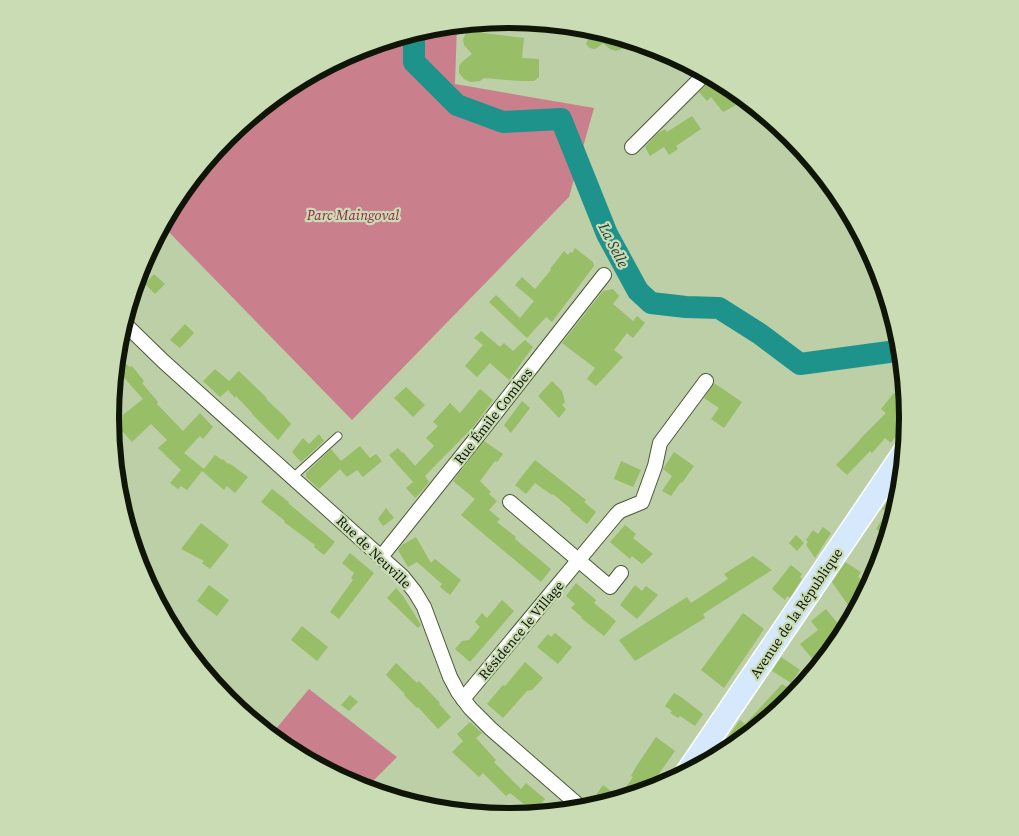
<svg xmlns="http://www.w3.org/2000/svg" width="1019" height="836" font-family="'Source Serif 4',serif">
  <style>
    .green { fill: #ca7f8c }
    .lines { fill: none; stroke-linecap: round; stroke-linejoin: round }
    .river { stroke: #1d938c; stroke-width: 22 }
    .building { fill: #98be67 }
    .lane-casing { stroke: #4a5a37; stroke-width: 9 }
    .street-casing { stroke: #4a5a37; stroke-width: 16 }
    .primary-casing { stroke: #fff; stroke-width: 25 }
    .lane { stroke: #fff; stroke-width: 7 }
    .street { stroke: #fff; stroke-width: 14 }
    .primary { stroke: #d6e9fc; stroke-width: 22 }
    .labels { text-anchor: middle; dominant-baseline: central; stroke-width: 4.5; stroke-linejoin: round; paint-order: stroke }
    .park-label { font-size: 14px; font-style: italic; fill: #962244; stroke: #c9dcb4 }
    .street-label { font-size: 14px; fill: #0f1507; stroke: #c9dcb4 }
    .water-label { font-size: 15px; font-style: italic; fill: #223b39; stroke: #c9dcb4 }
    .rim { fill: none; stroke: #0f1507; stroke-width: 6 }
  </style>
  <rect width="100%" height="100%" fill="#bccfa7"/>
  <!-- green -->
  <g class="green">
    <path d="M510,19l8,1 -61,4 -2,60 139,24 -25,89 -217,223 -190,-195 16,-29 49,-61 61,-49 69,-37 75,-23z"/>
    <path d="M309,689l88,68 -32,32 -9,-2 -69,-37 -17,-14z"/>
  </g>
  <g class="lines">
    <!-- river -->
    <path class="river" d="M418,30l-4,4v28l43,43 46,17 58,-3 46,115 31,57 13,12 35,4 33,1 41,26 40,30 89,-12 13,-4"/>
  </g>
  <!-- building -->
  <g class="building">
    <path d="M474,29l7,2 2,2 41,5 -2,20 17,1v18l-5,4h-14l-36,-3 -4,3 -10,1 -6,-3 -5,-6v-7l3,-4 10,-8 -8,-9 -1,-6 3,-6z"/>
    <path d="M605,32l17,5 8,2 -6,9 -8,3 -6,-2 -7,-6 -6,5 -3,1 -4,-1 -4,-4 3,-7 4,-2 9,1z"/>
    <path d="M713,78l23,27 -13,7 -12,-15 -4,4 -8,-9z"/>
    <path d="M692,116l9,13 -25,17 2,3 -9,6 -5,-8 -14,9 -5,-9 12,-13 8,-5 2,3z"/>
    <path d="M575,248l18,14 1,4 -42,56 -6,-5 -19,21 -38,-36 7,-7 24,23 14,-17 -19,-16 7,-8 13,12 16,-19 -1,-1 14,-18 4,4 2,-3 2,1z"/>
    <path d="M154,274l11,10 -10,10 -10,-10z"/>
    <path d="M613,289l6,7 -6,8 20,17 4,-5 8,7 -12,15 -6,-5 -13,17 9,7 -27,29 -9,-7 8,-11 -33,-25 41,-52z"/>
    <path d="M185,324l9,9 -14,15 -10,-8z"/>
    <path d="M481,331l19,16 4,-4 9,8 12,-11 8,7 -24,33 -19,-17 -13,14 -12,-11 18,-21 -9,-7z"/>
    <path d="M126,364l4,3 2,-1 12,15 -2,2 16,19 -1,2 26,27 17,-18 13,14 -10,12 -3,-3 -16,17 20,16 11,-14 7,5 1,-1 5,5 1,-1 19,14 -13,16 -8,-7 -3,4 -22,-19 -15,19 -6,-4 -3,3 -8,-6 11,-13 -23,-22 9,-8 -16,-16 -19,18 -18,-20 29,-23 -25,-28z"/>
    <path d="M215,369l14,12 10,-10 28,27 -1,1 17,16 8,9 -13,16 -26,-26v-1l-16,-17 -1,2 -7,-8 -8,7 -17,-16z"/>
    <path d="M552,381l10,10 3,11 -3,3 4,4 -7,9 -21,-22z"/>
    <path d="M714,383l28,19 -18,26 -13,-9 8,-11 -15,-10z"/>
    <path d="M406,387l19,18 -12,12 -19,-19z"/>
    <path d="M480,389l13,11 -19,26 -49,50 4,6 -8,10 -6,6 -9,-10 7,-6 -24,-27 9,-7 4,5 1,-1 12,14 19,-20 -8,-8 12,-12 -5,-4 17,-19 10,10z"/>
    <path d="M894,393l13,10 2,15 -18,25 -6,-5 -13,15 -2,-2 -23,24 -11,-10 24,-25v-1l26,-26 -5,-4z"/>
    <path d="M522,401l8,7 -19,25 -7,-8z"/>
    <path d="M319,434l5,7 -23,21 -9,-10 11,-14 6,6z"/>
    <path d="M484,441l19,13 -6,8 -2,-1 -15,20 11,11 -2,2 8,7 -8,9 11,9 -3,3 19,15 -1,2 36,30 -10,13 -80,-67 14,-16 -22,-18z"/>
    <path d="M360,446l10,12 6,-4 6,7 -19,16 -6,-7 -10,7 -7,-8 -21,20 -13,-12v-4l3,-3 22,-21 10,12z"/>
    <path d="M674,452l20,14 -12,17 -1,-1 -10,14 -9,-5 10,-15 -9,-7z"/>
    <path d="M535,460l51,40 -2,2 12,10 -9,12 -17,-14 1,-1 -18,-15 -1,1 -17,-12 -9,11 -11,-9z"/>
    <path d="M621,461l20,9 -8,17 -19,-8z"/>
    <path d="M903,480l-2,16 -12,41 -13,-8 11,-17 -5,-3z"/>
    <path d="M272,489l17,13 -1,1 47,39 -11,13 -10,-8 1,-2 -31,-23 1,-1 -24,-19z"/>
    <path d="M386,508l8,10 -11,8 -5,-7z"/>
    <path d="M201,523l28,22 -19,24 -8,-6 2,-2 -23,-12z"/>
    <path d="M625,525l11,9 -3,4 20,16 -11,10 -10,-8 -2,3 -20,-17z"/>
    <path d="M823,527l8,6 -16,25 -9,-13 2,-3 -2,-2 7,-10 5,4z"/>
    <path d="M796,535l8,8 -7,8 -8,-8z"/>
    <path d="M416,537l15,26 4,-4 26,21 -11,15 -10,-8 2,-3 -25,-22 -9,5 -10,-17 4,-5z"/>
    <path d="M350,553l24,20 -35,46 -9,-7 23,-32 -2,-2 3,-5 -12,-10z"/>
    <path d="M753,556l19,14 -69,44 2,4 -70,43 -16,-21 68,-43 4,6 37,-24 -4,-5z"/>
    <path d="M845,562l16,10 -3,5 9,6v1l-12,20 -4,-3 -3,4 -16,-23z"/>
    <path d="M791,565l11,9 -2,3 2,2 -12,19 -3,-2 -2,4 -13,-11z"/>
    <path d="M576,583l20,17 -2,3 22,18 -12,15 -23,-18 1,-1 -11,-9 4,-4 -9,-8z"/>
    <path d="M209,585l20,15 -12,16 -20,-15z"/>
    <path d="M635,585l7,6 4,-5 12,9 -21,24 -17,-14z"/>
    <path d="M396,588l7,8 18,29 -3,3 -31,-30z"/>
    <path d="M502,600l12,11 -44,51 -15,-13 7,-8 7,-1 11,-13 -5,-5 7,-9 5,5z"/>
    <path d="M826,609l13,16 -1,1 3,4 -9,8 5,6 -22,18 -15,-18 18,-14 -7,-9z"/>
    <path d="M743,613l21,16 -40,59 -23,-18z"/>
    <path d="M302,626l26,21 -11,14 -26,-21z"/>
    <path d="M555,633l17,14 -14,17 -21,-17 11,-13 3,3z"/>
    <path d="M781,657l19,13 -9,13 -19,-12z"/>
    <path d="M525,662l18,16 -11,12 -5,1 -24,27 -16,-14 16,-19 2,1z"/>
    <path d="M396,663l21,20 2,-2 21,22 -1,1 12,13 -13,12 -20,-22 -1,1 -13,-13 1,-1 -19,-19z"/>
    <path d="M782,684l12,7 -11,17 -52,42 -20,11 29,-41 5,4z"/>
    <path d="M674,693l7,4 22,17 -8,12 -15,-10 -2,2 -8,-5 2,-2 -7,-5z"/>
    <path d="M350,695l8,7 -9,9 -8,-6z"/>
    <path d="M470,722l12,11 -6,5 20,22 -2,2 27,27 5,-6 19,16 -11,13 -24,-19 -4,3 -23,-23 -4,4 -27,-25 11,-11 -6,-7z"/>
    <path d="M656,737l19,14 -29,41 -39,12 -11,-9 7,-10 16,12 14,-20 -2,-1 5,-9z"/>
  </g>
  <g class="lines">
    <defs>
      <path id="lane" d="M293,477l45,-41"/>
      <g id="street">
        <path d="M632,147l74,-74"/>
        <path d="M123,322l40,39 240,216 12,15 9,15 26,70 8,15 12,16 21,21 93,81"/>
        <path d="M510,502l100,85 11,-14"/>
        <path d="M381,557l95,-119 128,-163"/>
        <path d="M463,699l153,-184 4,-4 22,-9 13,-36 5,-23 46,-62"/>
      </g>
      <path id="primary" d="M686,774l219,-323"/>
    </defs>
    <!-- lane casing -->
    <use href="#lane" class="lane-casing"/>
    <!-- street casing -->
    <use href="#street" class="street-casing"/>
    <!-- primary casing -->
    <use href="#primary" class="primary-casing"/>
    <!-- lane -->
    <use href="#lane" class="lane"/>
    <!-- street -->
    <use href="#street" class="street"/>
    <!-- primary -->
    <use href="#primary" class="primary"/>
  </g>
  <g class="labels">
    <!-- park labels -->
    <g class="park-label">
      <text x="353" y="215">Parc Maingoval</text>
    </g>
    <!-- street labels -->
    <g class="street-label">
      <text transform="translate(493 416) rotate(-52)">Rue Émile Combes</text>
      <text transform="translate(374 552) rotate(44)">Rue de Neuville</text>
      <text transform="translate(796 613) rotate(-56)">Avenue de la République</text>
      <text transform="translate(521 630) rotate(-50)">Résidence le Village</text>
    </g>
    <!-- water labels -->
    <g class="water-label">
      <text transform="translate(614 245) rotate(63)">La Selle</text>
    </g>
  </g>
  <!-- crop -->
  <path d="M0 0H1019V836H0ZM119 418a390 390 0 1 1 780 0a390 390 0 1 1-780 0Z" fill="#c9dcb4" fill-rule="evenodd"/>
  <path class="rim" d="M119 418a390 390 0 1 1 780 0a390 390 0 1 1-780 0Z"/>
</svg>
